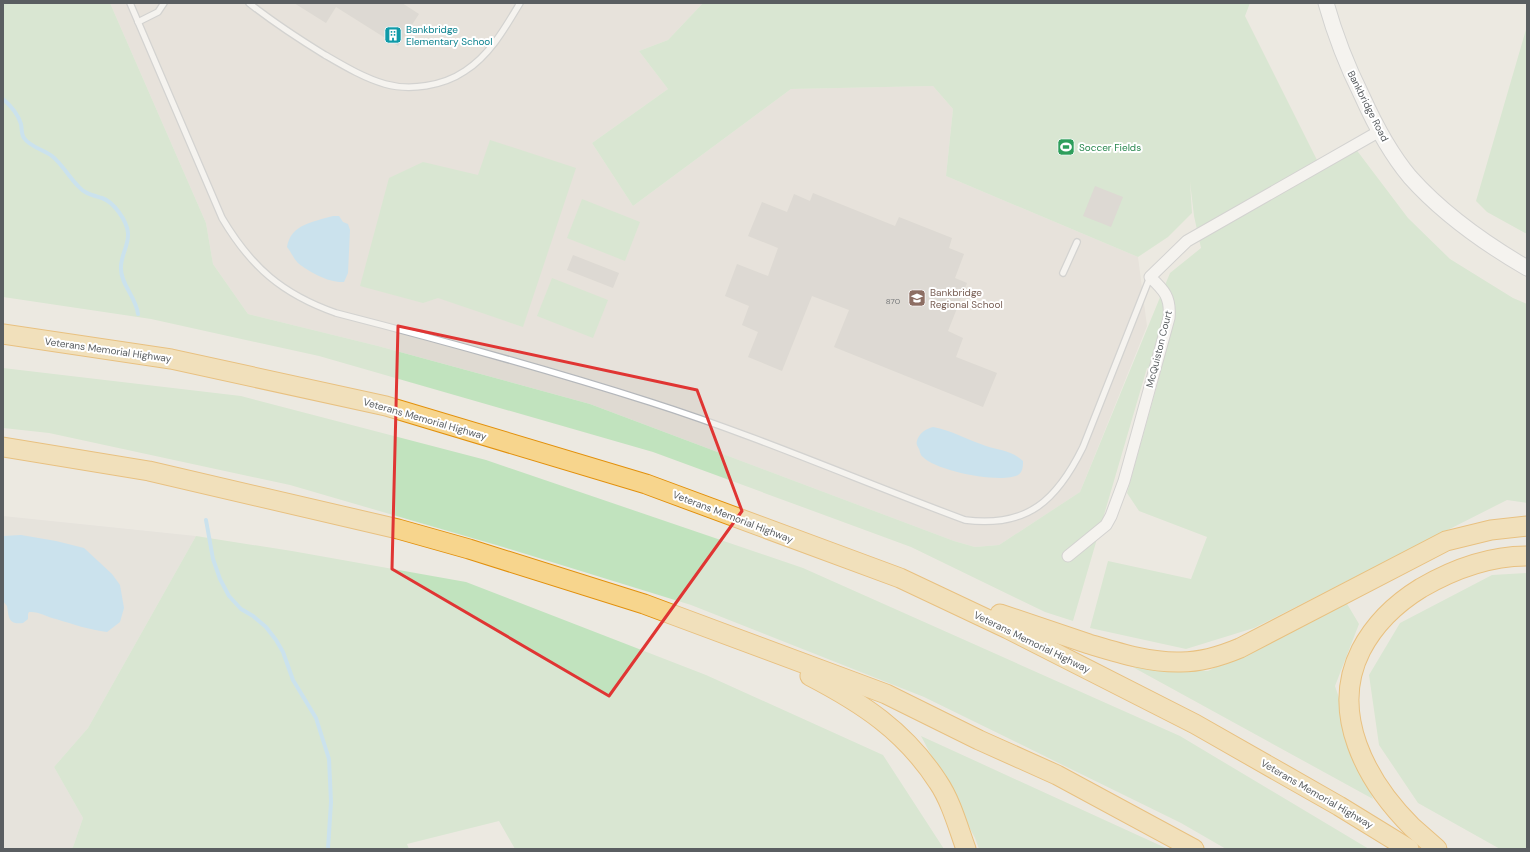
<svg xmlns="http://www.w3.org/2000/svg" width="1530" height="852" font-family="'DM Sans',sans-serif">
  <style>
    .industrial { fill: #dddbd6 }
    .education { fill: #dfdad2 }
    .green { fill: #c1e3be }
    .water { fill: #a2dafb }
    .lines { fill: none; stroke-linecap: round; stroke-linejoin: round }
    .stream { stroke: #a2dafb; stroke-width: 4 }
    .building { fill: #cac5c0 }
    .lane-casing { stroke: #b4b7bb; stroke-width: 8 }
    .street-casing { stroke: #b4b7bb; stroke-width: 13 }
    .secondary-casing { stroke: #b3b7bb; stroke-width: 17 }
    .highway-casing { stroke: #e2900b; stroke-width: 21 }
    .lane { stroke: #fff; stroke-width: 5.5 }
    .street { stroke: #fff; stroke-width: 11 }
    .secondary { stroke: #fff; stroke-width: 15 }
    .highway { stroke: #f7d58d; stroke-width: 19 }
    .marked { fill: none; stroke: #e03533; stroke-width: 3; stroke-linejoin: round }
    .labels { text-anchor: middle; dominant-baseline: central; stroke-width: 4; stroke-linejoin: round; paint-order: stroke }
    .number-label { font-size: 8px; fill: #767879 }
    .culture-label { font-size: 10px; fill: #0d838f; stroke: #fff; text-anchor: start }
    .street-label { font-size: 10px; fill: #5a5e61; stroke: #fff }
    .leisure-label { font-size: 10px; fill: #27864d; stroke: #fff; text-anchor: start }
    .education-label { font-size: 10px; fill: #785e54; stroke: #fff; text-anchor: start }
  </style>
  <rect width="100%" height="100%" fill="#ece9e1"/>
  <!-- industrial -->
  <path class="industrial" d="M3,516l193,20 -108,192 -34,39 29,51 -10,29 -2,2h-68z"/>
  <!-- education -->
  <path class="education" d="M110,3h593l-35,37 -29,11 29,38 -76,54 41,63 158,-117 142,-3 20,23 -7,67 192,81 9,69 -67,166 -81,53 -24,2 -21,-6 -364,-137 -212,-58 -130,-32 -35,-50 -7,-41z"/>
  <!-- green -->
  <g class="green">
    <path d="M3,3h107l96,220 7,41 35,50 130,32 212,58 364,137 21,6 24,-2 81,-53 90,-219 31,-25 -7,-32 -4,-34 2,31 -24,24 -30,20 -192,-81 7,-67 -20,-23 -142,3 -158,117 -41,-63 76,-54 -29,-38 29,-11 35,-37h547l-5,13 74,148 33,-20 56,74 42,41 63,39 14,6v199l-20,-3 -253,128 -68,21 -96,-21 18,-67 83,18 16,-42 -68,-26 -12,-18 34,-122 -14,-3 -74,253 -28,-9 -134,-65 -258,-95 -334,-96 -168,-37 -148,-22z"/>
    <path d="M1527,26v208l-40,-22 -11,-11z"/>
    <path d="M490,140l86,28 -53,159 -85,-29 -15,5 -63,-17 29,-108 34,-16 55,13z"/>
    <path d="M582,199l58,23 -15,39 -58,-23z"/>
    <path d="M552,278l56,22 -15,38 -56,-22z"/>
    <path d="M3,368l238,28 245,64 317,108 377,168 189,113h-143l-45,-26 -257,-126 -233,-92 -188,-58 -213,-62 -241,-52 -46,-5z"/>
    <path d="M196,536l96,15 174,31 240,93 177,80 61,94h-429l-16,-28 -92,23 2,5h-338l2,-2 10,-29 -29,-51 34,-39z"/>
    <path d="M1527,573v276h-27l-82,-46 -39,-58 -10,-70 31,-52 92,-48z"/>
    <path d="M1346,602l13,22 -24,62 38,113 -244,-134 79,6z"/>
    <path d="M921,736l247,113h-189l-4,-11z"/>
  </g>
  <!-- water -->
  <g class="water">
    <path d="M333,216h6l4,6 5,2 2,6 -2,43 -4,9c-15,1 -35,-10 -46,-19 -4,-4 -7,-11 -11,-16 4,-23 26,-25 46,-31z"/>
    <path d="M933,427c18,3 35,13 53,19 12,4 27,5 37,15 0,5 0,11 -5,14 -17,9 -82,-4 -95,-18 -3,-2 -3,-6 -4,-8 -3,-5 -3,-6 -1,-11 3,-6 8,-9 15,-11z"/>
    <path d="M21,535l35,6 28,7 28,26 8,11 4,23 -4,14 -13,10c-17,-2 -35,-8 -51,-13 -9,-2 -18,-8 -27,-7l-1,2v5l-5,4c-15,2 -14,-6 -16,-17l-4,-5v-65z"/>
  </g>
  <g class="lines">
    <!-- stream -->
    <g class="stream">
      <path d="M3,99c7,6 15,15 18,25 1,4 0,10 3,14 6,9 20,12 28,18 10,8 17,21 26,30 7,8 14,9 24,12 12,4 25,23 26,35 1,13 -8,23 -7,36 0,16 15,28 17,45"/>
      <path d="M206,520l7,39 7,20 9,17 12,13 12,7 13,11 10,13 7,12 10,28 23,38 13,41 2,43 -3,47"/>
    </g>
  </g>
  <!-- building -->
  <g class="building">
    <path d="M294,3h108l17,11 -21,32 -62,-39 -10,16z"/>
    <path d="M1095,186l28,11 -12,30 -28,-11z"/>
    <path d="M813,193l82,33 4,-9 53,21 -3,10 15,6 -9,24 12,5 -19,48 15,7 -7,19 41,16 -14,34 -149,-60 15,-37 -37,-14 -30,75 -34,-14 10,-25 -16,-7 7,-19 -24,-10 12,-32 31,12 10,-28 -30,-12 14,-34 25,10 7,-18 16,7z"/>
    <path d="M573,255l46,18 -6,15 -46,-18z"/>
  </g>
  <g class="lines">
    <defs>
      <g id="lane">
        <path d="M130,3l92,215c29,49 60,76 114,95 105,27 210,56 314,89 107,34 210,79 315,118 63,8 92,-20 118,-73l67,-170"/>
        <path d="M249,3c24,19 50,36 76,52 19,11 39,23 60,29 25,7 58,2 80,-13 25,-16 40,-43 55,-68"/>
        <path d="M138,22l20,-10 6,-9"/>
        <path d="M1063,273l14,-31"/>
      </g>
      <path id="street" d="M1068,556l38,-31 5,-9 13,-35 45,-163c2,-21 -5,-28 -19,-41l37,-36 191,-109"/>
      <path id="secondary" d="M1326,3c9,32 21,63 36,93 13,29 27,56 48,81 33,37 74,66 117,91"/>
      <g id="highway">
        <path d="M3,334l168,25 215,47 260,78 254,94 108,51 187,95 144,82 70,43"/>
        <path d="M3,447l146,24 249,58 71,20 175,55 242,90 93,46 78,35 137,74"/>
        <path d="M1000,614c29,10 59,20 89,30 30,9 61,19 92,18 21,0 40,-6 59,-14l206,-107 45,-11 36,-4"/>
        <path d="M810,676c52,27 95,55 128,106 13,19 20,45 28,67"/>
        <path d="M1437,849c-9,-8 -17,-15 -25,-22 -46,-46 -83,-114 -51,-177 14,-27 34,-46 60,-62 31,-18 69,-32 106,-32"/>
      </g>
    </defs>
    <!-- lane casing -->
    <use href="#lane" class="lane-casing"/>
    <!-- street casing -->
    <use href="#street" class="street-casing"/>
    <!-- secondary casing -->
    <use href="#secondary" class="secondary-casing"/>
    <!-- highway casing -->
    <use href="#highway" class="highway-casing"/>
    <!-- lane -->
    <use href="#lane" class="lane"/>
    <!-- street -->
    <use href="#street" class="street"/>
    <!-- secondary -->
    <use href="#secondary" class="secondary"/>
    <!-- highway -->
    <use href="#highway" class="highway"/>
  </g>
  <!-- marked area -->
  <path d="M0 0H1530V852H0ZM398,326l299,64 45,121 -133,185 -217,-127z" fill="#ece9e1" fill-opacity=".55" fill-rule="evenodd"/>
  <path class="marked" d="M398,326l299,64 45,121 -133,185 -217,-127z"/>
  <!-- icons -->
  <defs>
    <symbol id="building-square" viewBox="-11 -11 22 22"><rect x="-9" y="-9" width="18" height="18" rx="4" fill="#0f9aa8" stroke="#fff"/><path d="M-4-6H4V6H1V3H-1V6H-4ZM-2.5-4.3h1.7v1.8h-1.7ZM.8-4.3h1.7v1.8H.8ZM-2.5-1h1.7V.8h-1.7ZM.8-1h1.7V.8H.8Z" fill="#fff"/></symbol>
    <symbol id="stadium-square" viewBox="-11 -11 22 22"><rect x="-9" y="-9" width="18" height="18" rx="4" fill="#2e9e5b" stroke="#fff"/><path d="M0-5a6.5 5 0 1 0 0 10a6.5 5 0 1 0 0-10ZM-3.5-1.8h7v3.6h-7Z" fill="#fff"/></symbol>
    <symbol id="school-square" viewBox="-11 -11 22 22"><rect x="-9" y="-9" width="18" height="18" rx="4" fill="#8d6e63" stroke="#fff"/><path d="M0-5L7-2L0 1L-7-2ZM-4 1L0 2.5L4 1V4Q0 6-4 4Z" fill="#fff"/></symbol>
  </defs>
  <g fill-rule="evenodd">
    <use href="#building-square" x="383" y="25" width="20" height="20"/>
    <use href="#stadium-square" x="1056" y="137" width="20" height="20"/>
    <use href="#school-square" x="907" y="288" width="20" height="20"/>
  </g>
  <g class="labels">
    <!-- number labels -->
    <g class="number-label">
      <text x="893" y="301">870</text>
    </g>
    <!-- culture labels -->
    <g class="culture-label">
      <text x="406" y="29">Bankbridge<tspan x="406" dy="12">Elementary School</tspan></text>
    </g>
    <!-- street labels -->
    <g class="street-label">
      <text transform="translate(1368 106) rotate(63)">Bankbridge Road</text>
      <text transform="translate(1159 349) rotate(-76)">McQuiston Court</text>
      <text transform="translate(108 350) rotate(8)">Veterans Memorial Highway</text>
      <text transform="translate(425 419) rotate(16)">Veterans Memorial Highway</text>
      <text transform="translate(733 517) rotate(21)">Veterans Memorial Highway</text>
      <text transform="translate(1032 642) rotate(26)">Veterans Memorial Highway</text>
      <text transform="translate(1317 794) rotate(30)">Veterans Memorial Highway</text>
    </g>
    <!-- leisure labels -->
    <g class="leisure-label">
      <text x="1079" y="147">Soccer Fields</text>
    </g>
    <!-- education labels -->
    <g class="education-label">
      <text x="930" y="292">Bankbridge<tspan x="930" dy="12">Regional School</tspan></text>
    </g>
  </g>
  <!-- border -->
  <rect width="1530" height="852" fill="none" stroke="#5a5e61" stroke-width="8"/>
</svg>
